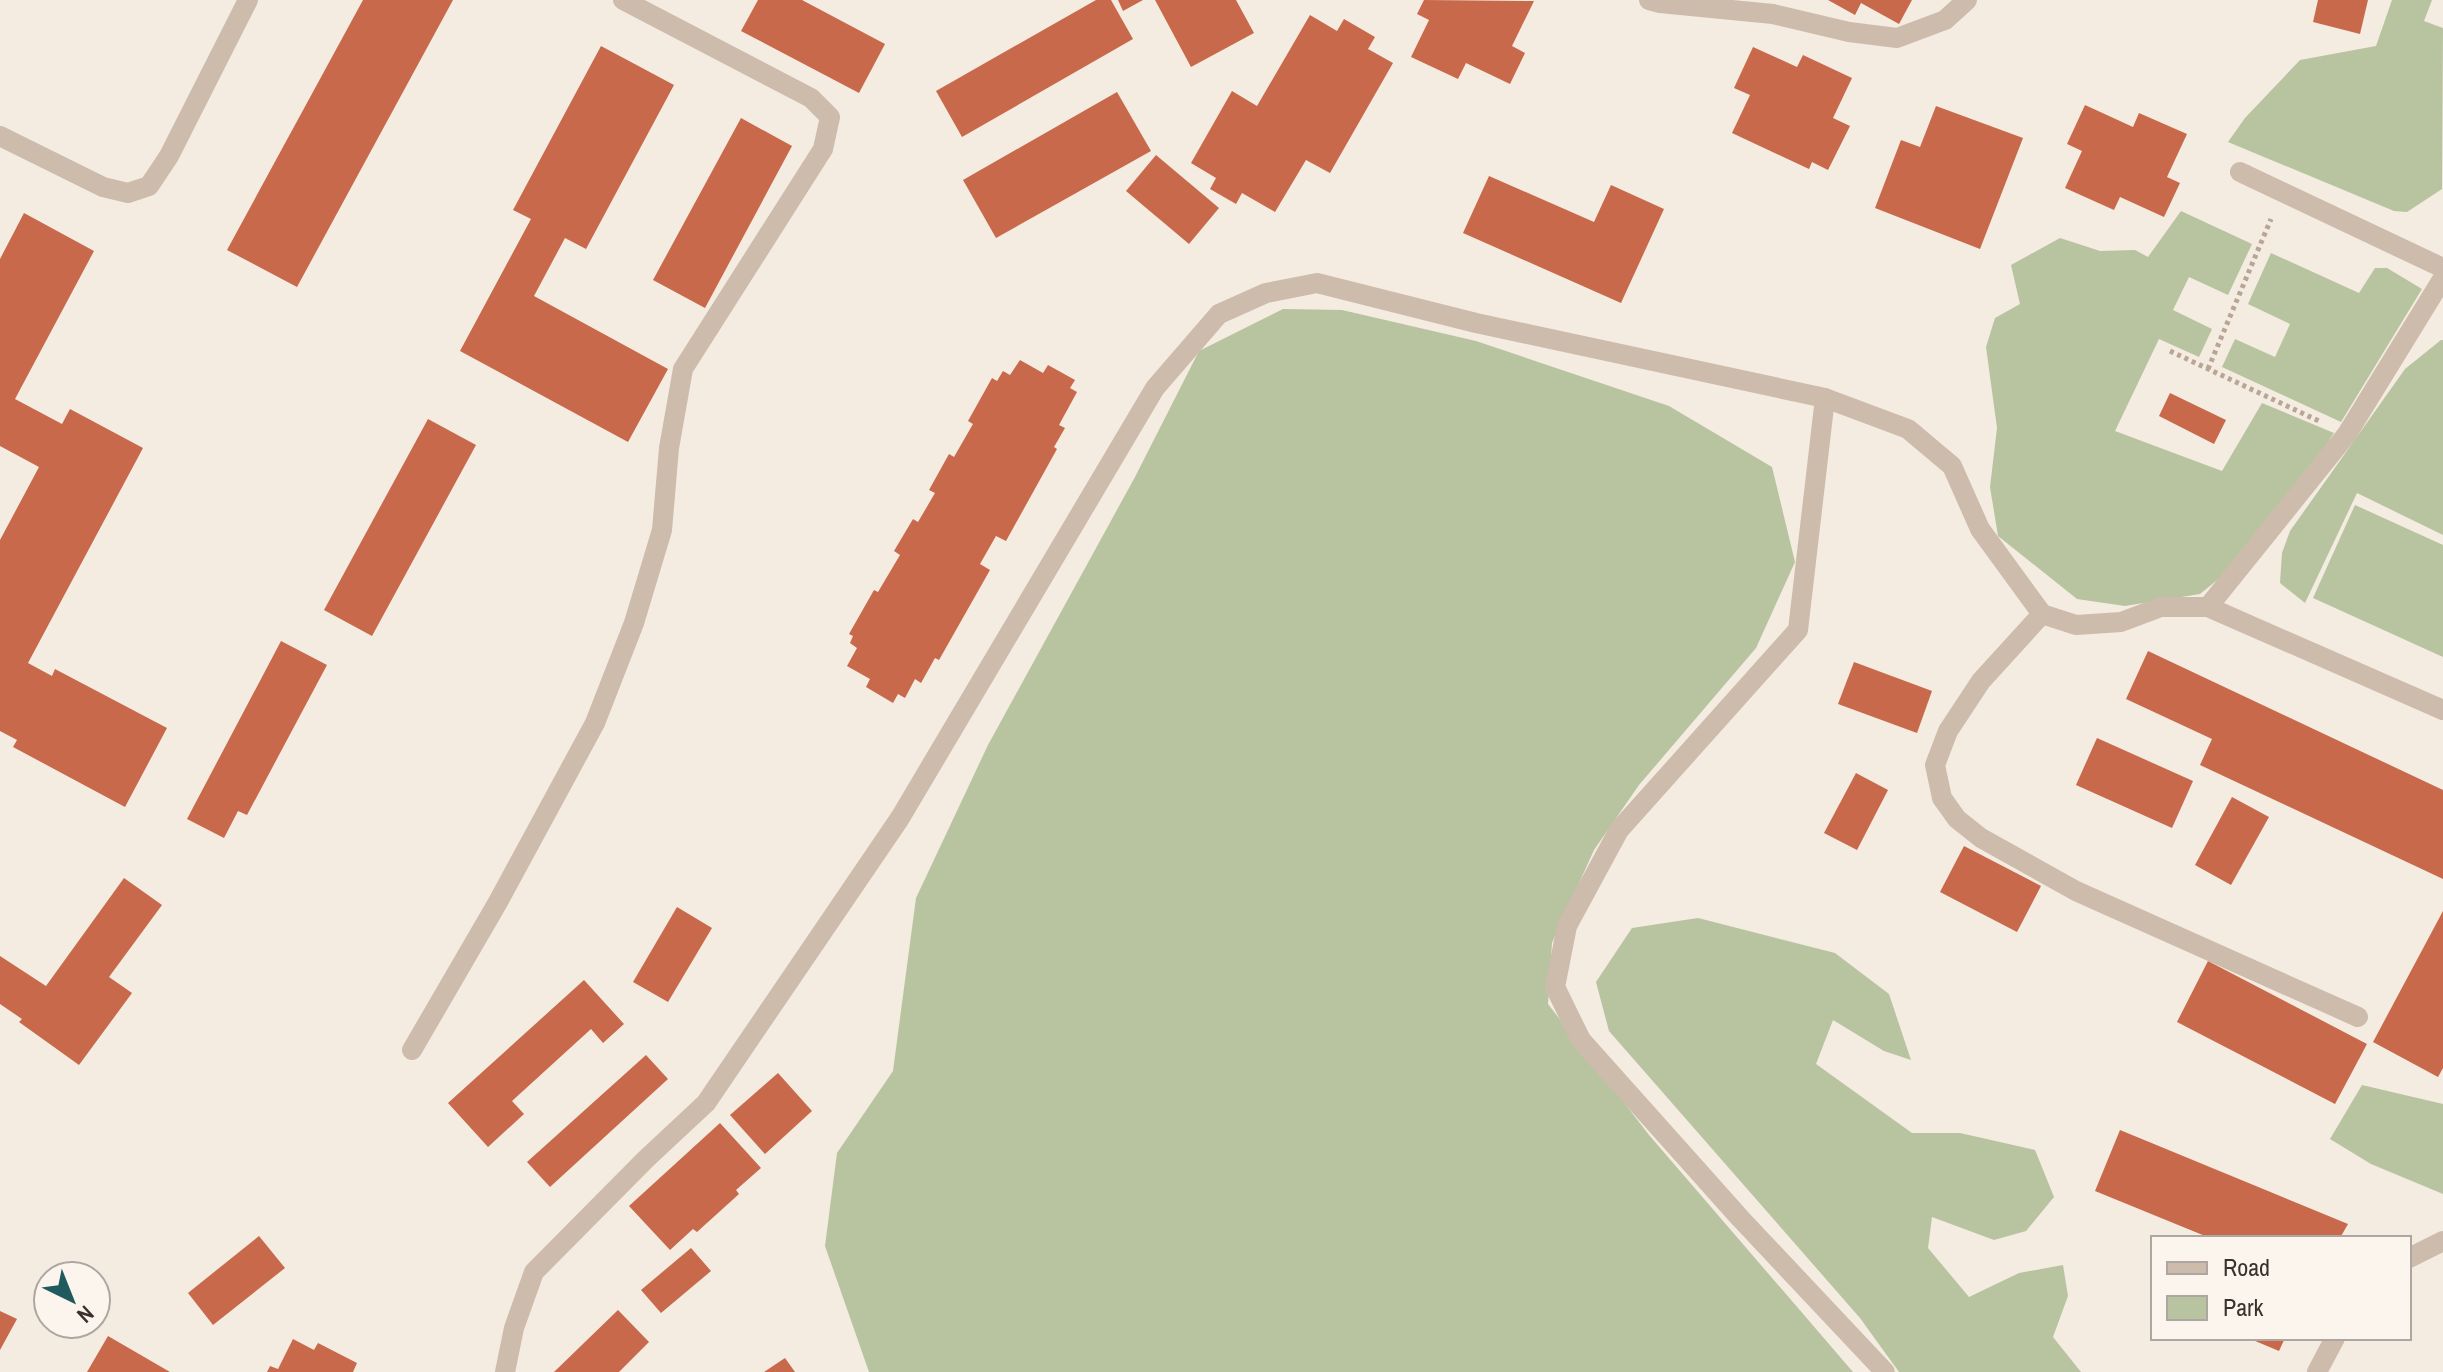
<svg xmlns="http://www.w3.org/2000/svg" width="2443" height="1372" font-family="'Archivo Narrow',sans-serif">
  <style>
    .green { fill: #b8c4a0 }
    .building { fill: #c8694b }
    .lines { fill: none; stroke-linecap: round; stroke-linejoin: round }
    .path { stroke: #b9a596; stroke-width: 5; stroke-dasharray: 4 4; stroke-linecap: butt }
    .minor { stroke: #cdbbac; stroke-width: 20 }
  </style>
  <rect width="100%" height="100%" fill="#f4ebe1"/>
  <!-- green -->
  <g class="green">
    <path d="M2392,0h40l-8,21 19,7 -1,161 -35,23 -13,-1 -166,-69 17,-24 55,-58 76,-14z"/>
    <path d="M2181,211l71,33 -24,51 -39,-18 -16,33 39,19 -13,28 -40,-18 -44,92 107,40 40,-68 72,30 -44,65 -58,70 -32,26 -75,12 -48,-7 -79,-63 -8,-49 7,-59 -11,-81 9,-29 25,-14 -9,-39 49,-27 40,13 35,-1 13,7z"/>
    <path d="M2271,253l88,40 16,-25h12l35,21 -81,133 -119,-55 13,-28 40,18 15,-33 -42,-20z"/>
    <path d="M1283,309l59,1 134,31 193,65 103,61 23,95 -39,86 -117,137 -45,65 -42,93 -4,61 101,131 204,237h-984l-44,-126 12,-93 56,-82 23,-173 72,-153 147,-268 64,-126z"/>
    <path d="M2441,340h2v195l-86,-42 -52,110 -25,-20 2,-30 8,-22 115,-162z"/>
    <path d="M2355,505l88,40v112l-130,-59z"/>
    <path d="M1698,918l137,35 54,41 22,66 -27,-9 -51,-31 -17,44 96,69h48l75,17 19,47 -28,34 -32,9 -62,-23 -4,31 41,49 50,-24 44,-8 5,31 -15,41 28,35h-182l-39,-54 -251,-287 -13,-49 36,-54z"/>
    <path d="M2362,1085l81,19v90l-72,-30 -41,-25z"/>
  </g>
  <!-- building -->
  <g class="building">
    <path d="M363,0h90l-156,287 -70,-37z"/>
    <path d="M758,0h44l83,44 -26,49 -118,-62z"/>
    <path d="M1096,0h15l22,39 -171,98 -26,-46z"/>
    <path d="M1118,0h25l-20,11z"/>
    <path d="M1155,0h81l18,33 -63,34z"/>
    <path d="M1424,0l110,1 -22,45 13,7 -15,31 -44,-21 -8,16 -47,-22 18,-37 -12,-6z"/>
    <path d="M1828,0h84l-13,24 -38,-21 -6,12z"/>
    <path d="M2318,0h50l-8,34 -47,-12z"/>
    <path d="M1310,15l27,16 7,-12 31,18 -7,12 25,14 -63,110 -24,-13 -31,52 -33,-19 -6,11 -26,-15 6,-11 -25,-15 41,-72 25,15z"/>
    <path d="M601,46l73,39 -88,164 -21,-11 -31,58 134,73 -40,73 -168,-91 71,-132 -18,-9z"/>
    <path d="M1753,47l44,20 6,-12 49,23 -19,40 17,8 -22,44 -16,-8 -3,7 -77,-36 18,-38 -16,-7z"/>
    <path d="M1117,92l34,59 -155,87 -33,-58z"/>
    <path d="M2085,105l48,22 6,-14 48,21 -20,43 13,6 -16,34 -44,-20 -6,13 -49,-22 17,-37 -15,-7z"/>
    <path d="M1936,106l87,32 -43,111 -105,-41 26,-68 19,7z"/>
    <path d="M741,118l51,28 -87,162 -52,-28z"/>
    <path d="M1156,155l63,53 -30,36 -63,-53z"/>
    <path d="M1489,176l105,46 17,-37 53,24 -43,94 -158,-70z"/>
    <path d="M24,213l70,38 -79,148 47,25 8,-15 73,39 -115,215 24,13 3,-7 112,59 -42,79 -112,-60 4,-7 -17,-9v-191l39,-73 -39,-21v-187z"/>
    <path d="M1020,360l23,13 5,-8 27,15 -5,8 7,4 -18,33 6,3 -11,19 3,2 -51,92 -10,-5 -16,28 10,6 -51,90 -4,-2 -14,25 -6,-4 -10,19 -7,-4 -5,9 -27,-16 4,-8 -23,-13 10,-18 -7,-5 3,-7 -4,-2 25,-44 4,2 22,-37 -6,-4 19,-32 5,3 17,-29 -6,-3 20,-36 5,3 19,-33 -5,-3 24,-43 5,3 6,-10 7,4z"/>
    <path d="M2170,393l56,27 -12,24 -55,-28z"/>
    <path d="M428,419l48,26 -104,191 -48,-26z"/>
    <path d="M281,641l46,24 -80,150 -9,-4 -14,27 -37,-19z"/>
    <path d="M2148,651l295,139v89l-243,-114 12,-26 -86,-40z"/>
    <path d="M1854,662l78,29 -15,42 -79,-29z"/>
    <path d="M2097,738l96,43 -21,47 -96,-43z"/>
    <path d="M1856,773l32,17 -31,60 -33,-17z"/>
    <path d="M2232,797l37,20 -38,68 -36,-20z"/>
    <path d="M1964,846l77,40 -24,46 -77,-40z"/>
    <path d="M124,878l38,27 -53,72 23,16 -53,72 -60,-43 3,-3 -22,-15v-48l46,30z"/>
    <path d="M677,907l35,21 -44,74 -35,-20z"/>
    <path d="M2443,911v157l-5,9 -65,-35z"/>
    <path d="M2208,961l159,83 -32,60 -158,-82z"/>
    <path d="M584,980l40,44 -21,19 -12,-14 -79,72 12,13 -36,33 -40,-44z"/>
    <path d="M646,1055l22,24 -118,108 -23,-25z"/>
    <path d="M778,1073l34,38 -47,43 -35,-39z"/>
    <path d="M720,1123l41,45 -25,22 3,4 -42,38 -4,-3 -23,21 -41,-44z"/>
    <path d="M2120,1130l228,94 -8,14h-130l-115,-47z"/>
    <path d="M259,1236l26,32 -72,57 -25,-32z"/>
    <path d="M691,1248l20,23 -50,42 -20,-23z"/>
    <path d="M618,1310l31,32 -30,30h-65z"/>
    <path d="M0,1311l17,8 -17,31z"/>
    <path d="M108,1336l62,36h-83z"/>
    <path d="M2248,1338h37l-6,13z"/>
    <path d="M293,1339l21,11 4,-7 39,20 -4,9h-86l3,-6 8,3z"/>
    <path d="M785,1358l10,14h-31z"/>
  </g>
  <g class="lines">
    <!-- path -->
    <g class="path">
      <path d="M2170,351l151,71"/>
      <path d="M2208,369l63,-150"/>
    </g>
    <!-- minor -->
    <g class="minor">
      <path d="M1649,0l11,3 113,11 76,18 48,6 48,-18 22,-20"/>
      <path d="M0,136l103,51 25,6 21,-7 20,-30 79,-156"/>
      <path d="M2240,172l203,96"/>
      <path d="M1825,398l-27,232 -179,200 -52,96 -12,61 26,53 159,178 145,154"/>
      <path d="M2208,607l139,-173 96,-156"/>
      <path d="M2042,614l-61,67 -33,50 -13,34 7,33 15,21 24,19 95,53 282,126"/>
      <path d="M412,1050l86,-148 97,-179 39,-100 28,-93 7,-82 14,-79 140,-220 7,-32 -19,-19 -188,-98"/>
      <path d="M2409,1258l34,-17"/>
      <path d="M505,1372l9,-44 20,-56 112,-113 60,-56 194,-285 255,-430 64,-74 47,-21 51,-10 159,40 349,75 83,31 44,37 28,63 62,85 34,11 45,-3 40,-15h47l235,103"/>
      <path d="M2317,1372l18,-34"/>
    </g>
  </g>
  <!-- legend -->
  <rect x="2151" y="1236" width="260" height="104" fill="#fbf5ee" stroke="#aea6a0" stroke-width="2"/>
  <rect x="2167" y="1262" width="40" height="12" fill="#cdbbac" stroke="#aea6a0" stroke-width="2"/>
  <text x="2223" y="1276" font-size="24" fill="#3b302b">Road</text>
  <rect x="2167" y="1296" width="40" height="24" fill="#b8c4a0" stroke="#aea6a0" stroke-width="2"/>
  <text x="2223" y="1316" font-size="24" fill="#3b302b">Park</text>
  <!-- north arrow -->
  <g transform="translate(72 1300) rotate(137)"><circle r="38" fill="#fbf5ee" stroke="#aea6a0" stroke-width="2"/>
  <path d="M0-6L14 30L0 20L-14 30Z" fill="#1f5a5e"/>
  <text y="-12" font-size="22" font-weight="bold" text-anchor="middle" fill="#3b302b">N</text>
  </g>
</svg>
